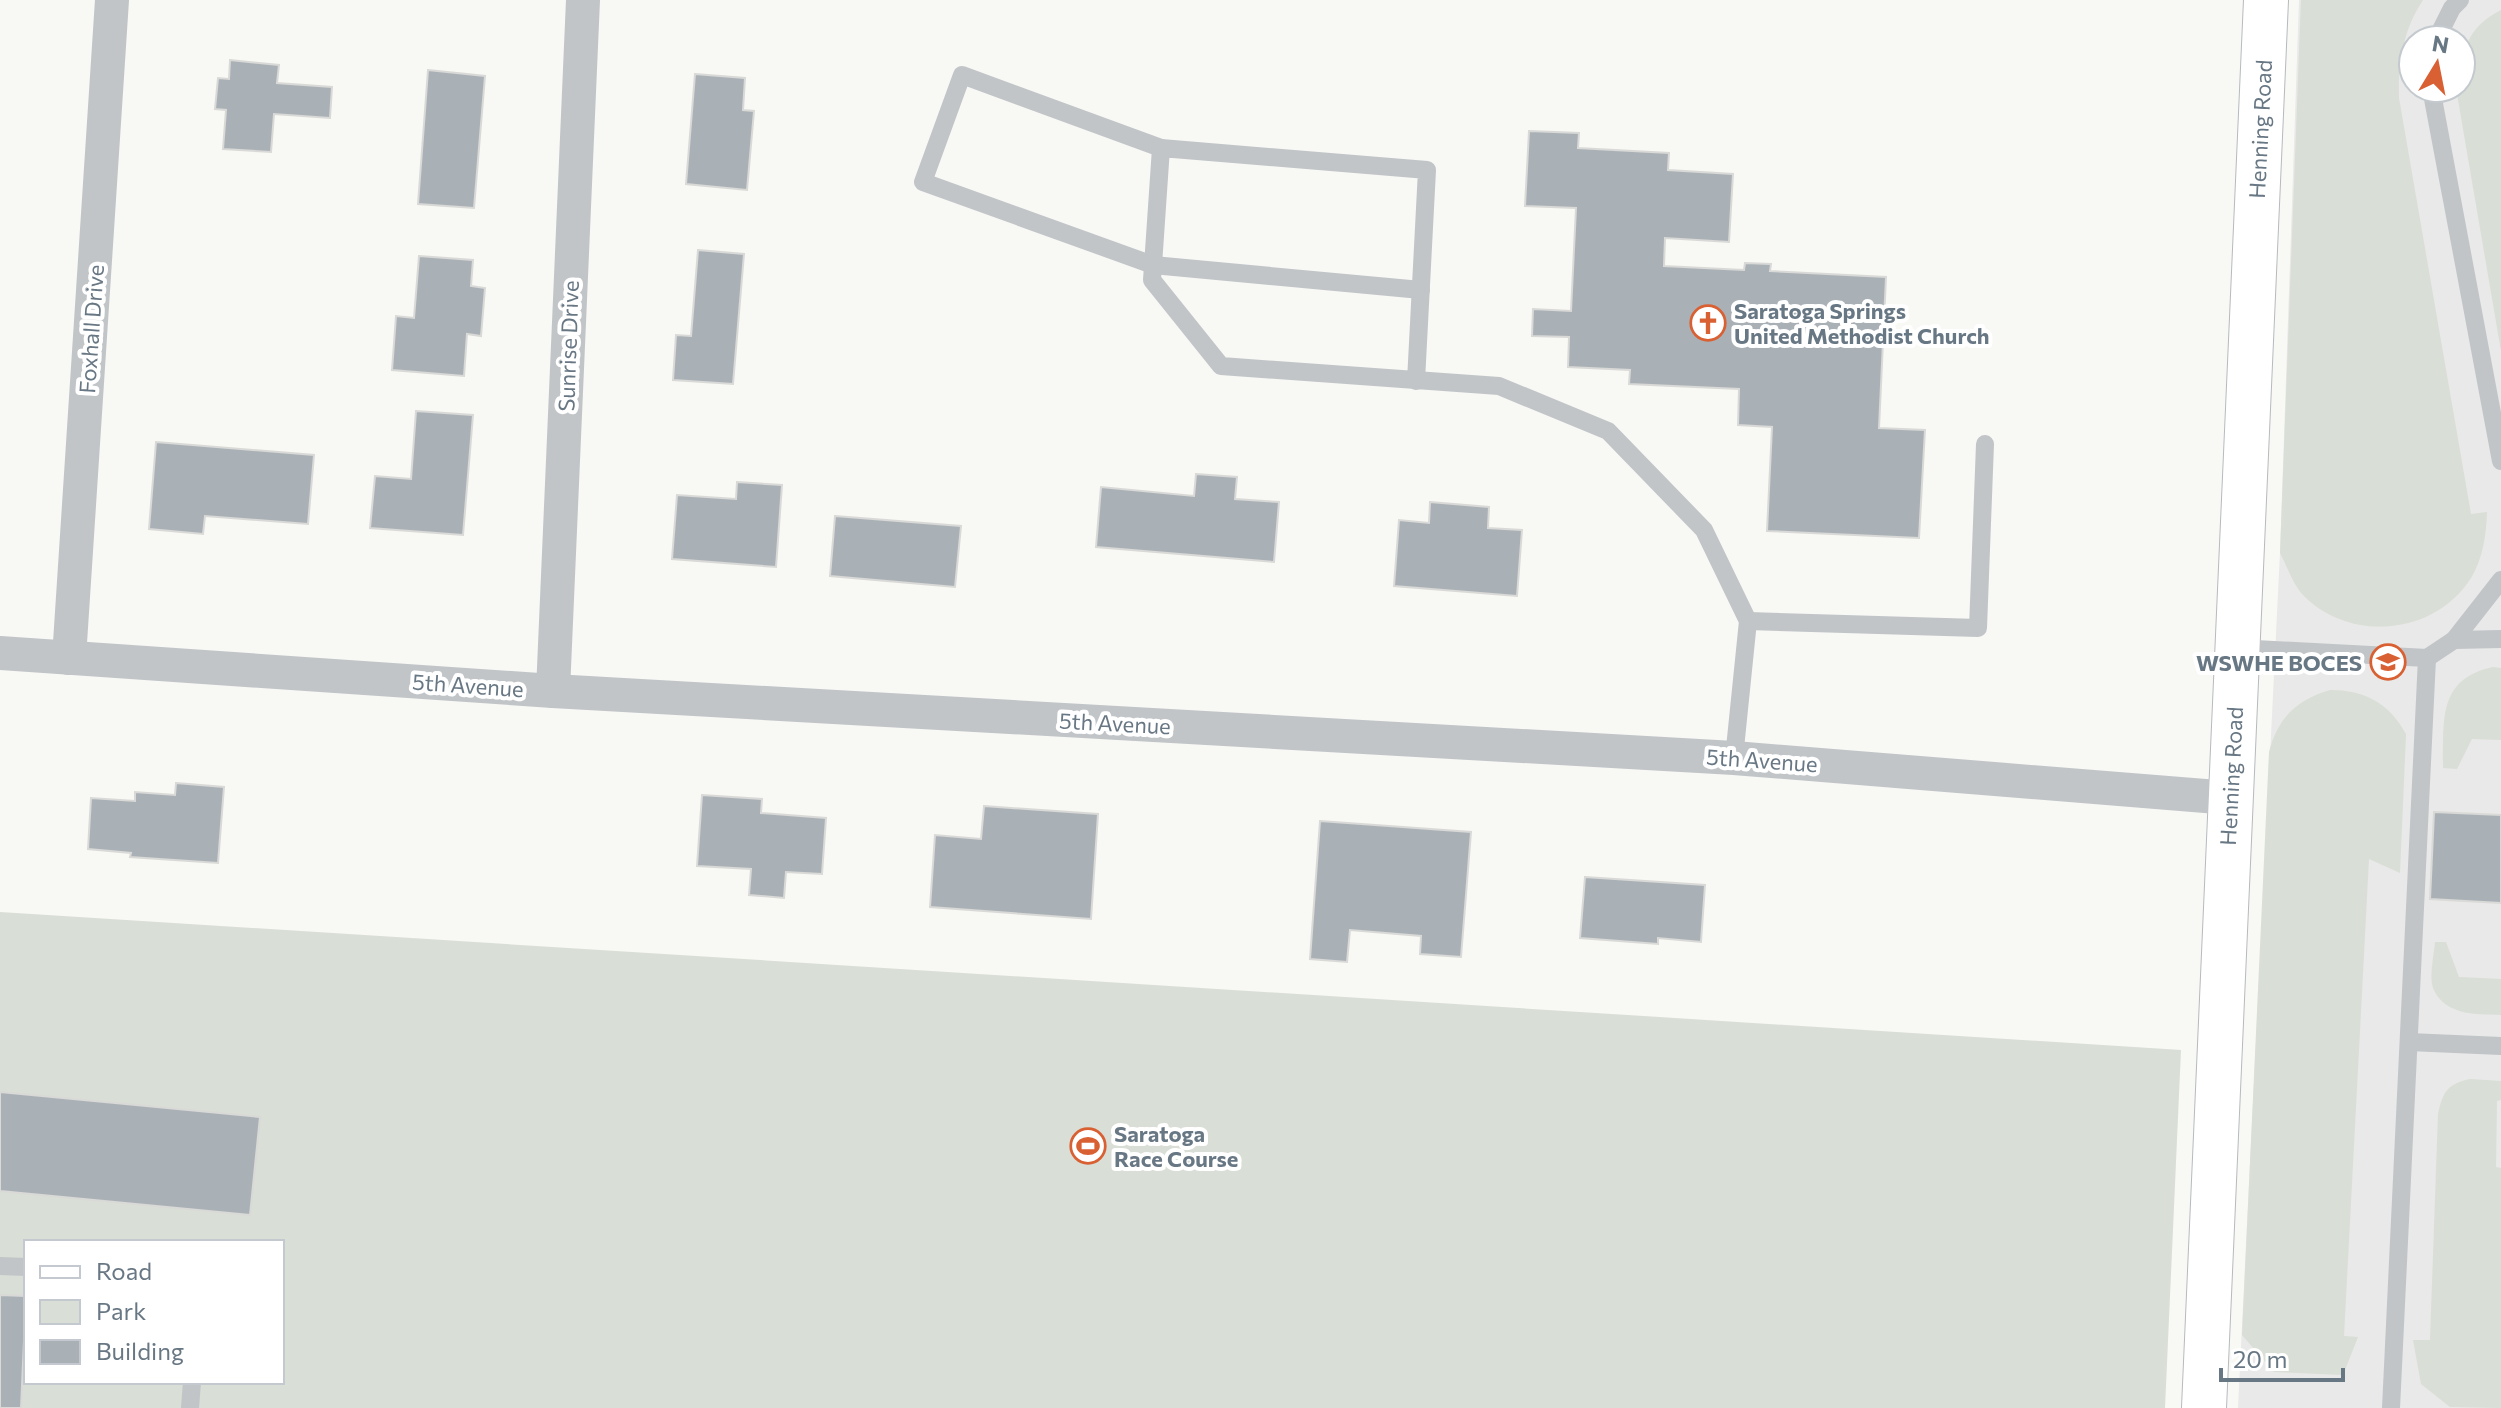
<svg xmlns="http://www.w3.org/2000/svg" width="2501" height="1408" font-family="Commissioner,sans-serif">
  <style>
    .built { fill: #e8e9e8; fill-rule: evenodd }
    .green { fill: #d9ded6; fill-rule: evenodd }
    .building { fill: #aab1b6; stroke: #d9d9d7; stroke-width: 2 }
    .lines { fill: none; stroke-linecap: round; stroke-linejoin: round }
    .secondary-casing { stroke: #b6babe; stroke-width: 46 }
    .lane { stroke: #c1c5c8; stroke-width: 18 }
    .street { stroke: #c1c5c8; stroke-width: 34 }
    .secondary { stroke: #fff; stroke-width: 44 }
    .labels { text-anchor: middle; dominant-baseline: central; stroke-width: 8; stroke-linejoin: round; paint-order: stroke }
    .street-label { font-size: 22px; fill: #687784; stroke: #fff }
    .poi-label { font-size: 22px; font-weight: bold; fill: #687784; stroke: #fff; text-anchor: start }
  </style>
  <rect width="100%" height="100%" fill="#f8f8f5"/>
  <!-- built -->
  <path class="built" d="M2299,0h202v1408h-263l42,-855zM2413,40h48v48h-48z"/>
  <!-- green -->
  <g class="green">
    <path d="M2301,0h122c-20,30 -25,62 -24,98l72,416 16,-2c-1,24 -4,46 -16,66 -36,57 -120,65 -167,18 -11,-11 -17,-30 -24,-43z"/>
    <path d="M2501,10v341l-45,-263h5c0,-36 5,-60 40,-78z"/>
    <path d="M2493,667l8,1v72l-29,-1 -15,30 -14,-1c1,-47 -6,-89 50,-101z"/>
    <path d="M2330,690c35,0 59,13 76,44l-6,139 -31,-14 -25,477 14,1 -15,38 -69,-3 -32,-37 27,-583c9,-34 27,-52 61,-62z"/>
    <path d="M0,912l2181,138 -16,358h-2165zM26,1242h256v140h-256z"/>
    <path d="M2435,942h11l13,35 42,2v36c-25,-1 -56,1 -68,-27 -4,-12 1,-33 2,-46z"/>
    <path d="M2470,1079l31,2v19l-4,1 -1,66 5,1v240l-51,-1 -29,-23 -8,-44h17l8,-226c5,-22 9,-30 32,-35z"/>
  </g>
  <!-- building -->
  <g class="building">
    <path d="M230,60l49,5 -2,18 55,4 -2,31 -56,-4 -3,38 -48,-3 3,-39 -11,-1 3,-31 11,1z"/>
    <path d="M428,70l57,6 -11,132 -56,-4z"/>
    <path d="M695,74l50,4 -2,32 11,1 -7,79 -61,-6z"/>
    <path d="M1529,131l50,2 -1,15 91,5 -1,17 65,4 -4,68 -64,-4 -1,28 80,4 1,-7 26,1 -1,7 116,6 -7,151 46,2 -6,108 -152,-7 5,-104 -34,-2 1,-36 -110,-5 1,-14 -62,-3 1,-30 -37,-1 1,-27 38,2 5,-103 -51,-2z"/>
    <path d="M698,250l46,4 -11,130 -60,-4 3,-45 15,1z"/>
    <path d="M419,256l54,4 -2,26 14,2 -4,48 -14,-2 -3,42 -72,-6 4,-54 18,2z"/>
    <path d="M416,411l57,4 -10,120 -93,-7 5,-52 36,3z"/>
    <path d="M156,442l158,13 -6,69 -103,-8 -2,18 -54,-5z"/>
    <path d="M1196,474l41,3 -2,22 44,3 -5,60 -178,-15 5,-60 93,9z"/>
    <path d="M737,482l45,3 -6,82 -104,-8 5,-64 59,4z"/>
    <path d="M1430,502l59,5 -1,21 34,2 -5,66 -123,-10 5,-66 30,3z"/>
    <path d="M835,516l126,10 -6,61 -125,-11z"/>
    <path d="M176,783l48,4 -6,76 -88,-6 1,-4 -43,-4 3,-51 44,3v-9l40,3z"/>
    <path d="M702,795l60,4 -1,14 65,5 -4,56 -36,-2 -2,26 -35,-3 2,-26 -54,-3z"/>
    <path d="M984,806l114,8 -7,105 -161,-12 5,-72 46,4z"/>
    <path d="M2434,812l67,3v88l-71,-4z"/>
    <path d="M1320,821l151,11 -10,125 -41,-3 1,-18 -71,-6 -3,32 -37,-3z"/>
    <path d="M1585,877l120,8 -4,57 -43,-4v6l-78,-6z"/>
    <path d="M0,1092l260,25 -10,98 -250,-24z"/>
    <path d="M0,1295l26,1 -5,112h-21z"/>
  </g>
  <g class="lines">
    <defs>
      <path id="secondary" d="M2204,1408l62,-1408"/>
    </defs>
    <!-- secondary casing -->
    <use href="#secondary" class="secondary-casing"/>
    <!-- lane -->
    <g class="lane">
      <path d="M2436,40l16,-32 8,-8"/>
      <path d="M2431,88l70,373"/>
      <path d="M1161,148l-199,-73 -39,107 230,83 268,25"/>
      <path d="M1416,381l11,-211 -266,-22 -9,132 69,86 278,20 109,45 96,99 44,91 -14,137"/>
      <path d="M1748,621l230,7 7,-184"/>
      <path d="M2454,640l47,-60"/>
      <path d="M2237,648l190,10 27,-18 47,-1"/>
      <path d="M2409,1042l92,4"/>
      <path d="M0,1266l26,1"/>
      <path d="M190,1408l2,-26"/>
      <path d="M2391,1408l36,-750"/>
    </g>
    <!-- street -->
    <g class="street">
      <path d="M0,653l553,38 1181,67 496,40"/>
      <path d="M69,658l43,-658"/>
      <path d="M553,691l30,-691"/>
    </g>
    <!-- secondary -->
    <use href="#secondary" class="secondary"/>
  </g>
  <!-- icons -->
  <defs>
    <symbol id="church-ring" viewBox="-11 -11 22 22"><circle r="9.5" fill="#fff" stroke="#d96033" stroke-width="1.5"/><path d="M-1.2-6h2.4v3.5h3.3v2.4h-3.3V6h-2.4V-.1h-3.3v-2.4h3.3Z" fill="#d96033"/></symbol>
    <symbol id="school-ring" viewBox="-11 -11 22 22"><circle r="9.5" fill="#fff" stroke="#d96033" stroke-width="1.5"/><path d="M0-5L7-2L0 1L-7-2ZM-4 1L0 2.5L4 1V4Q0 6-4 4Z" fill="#d96033"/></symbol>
    <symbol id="stadium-ring" viewBox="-11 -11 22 22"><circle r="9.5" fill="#fff" stroke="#d96033" stroke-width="1.5"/><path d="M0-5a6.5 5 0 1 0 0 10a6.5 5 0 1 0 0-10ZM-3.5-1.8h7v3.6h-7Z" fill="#d96033"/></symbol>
  </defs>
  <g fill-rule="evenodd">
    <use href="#church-ring" x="1688" y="303" width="40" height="40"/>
    <use href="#school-ring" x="2368" y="642" width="40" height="40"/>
    <use href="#stadium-ring" x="1068" y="1126" width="40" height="40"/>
  </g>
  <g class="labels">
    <!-- street labels -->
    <g class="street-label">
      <text transform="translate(2260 129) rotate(-87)">Henning Road</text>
      <text transform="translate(91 329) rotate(-86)">Foxhall Drive</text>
      <text transform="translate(568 346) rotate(-88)">Sunrise Drive</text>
      <text transform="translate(468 685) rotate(4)">5th Avenue</text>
      <text transform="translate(1115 723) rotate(3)">5th Avenue</text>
      <text transform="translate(1762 760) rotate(4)">5th Avenue</text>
      <text transform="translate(2231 776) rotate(-87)">Henning Road</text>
    </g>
    <!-- poi labels -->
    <g class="poi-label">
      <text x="1734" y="310">Saratoga Springs<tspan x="1734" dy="25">United Methodist Church</tspan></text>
      <text x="2362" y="662" text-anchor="end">WSWHE BOCES</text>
      <text x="1114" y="1133">Saratoga<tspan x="1114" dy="25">Race Course</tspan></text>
    </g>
  </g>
  <!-- legend -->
  <rect x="24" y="1240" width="260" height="144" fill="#ffffff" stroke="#c3c9ce" stroke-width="2"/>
  <rect x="40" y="1266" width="40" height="12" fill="#ffffff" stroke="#c3c9ce" stroke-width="2"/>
  <text x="96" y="1280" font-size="24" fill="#687784">Road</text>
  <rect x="40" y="1300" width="40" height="24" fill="#d9ded6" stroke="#c3c9ce" stroke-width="2"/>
  <text x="96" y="1320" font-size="24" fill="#687784">Park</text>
  <rect x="40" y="1340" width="40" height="24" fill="#aab1b6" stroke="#c3c9ce" stroke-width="2"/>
  <text x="96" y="1360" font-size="24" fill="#687784">Building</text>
  <!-- north arrow -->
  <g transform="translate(2437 64) rotate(10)"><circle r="38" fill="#ffffff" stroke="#c3c9ce" stroke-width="2"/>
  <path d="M0-6L14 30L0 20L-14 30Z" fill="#d96033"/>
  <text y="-12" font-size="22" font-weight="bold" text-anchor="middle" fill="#687784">N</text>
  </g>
  <!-- scale -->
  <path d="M2221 1368v12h122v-12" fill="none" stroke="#687784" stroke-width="4"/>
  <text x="2233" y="1368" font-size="24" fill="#687784" stroke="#ffffff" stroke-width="6" paint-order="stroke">20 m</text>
</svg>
